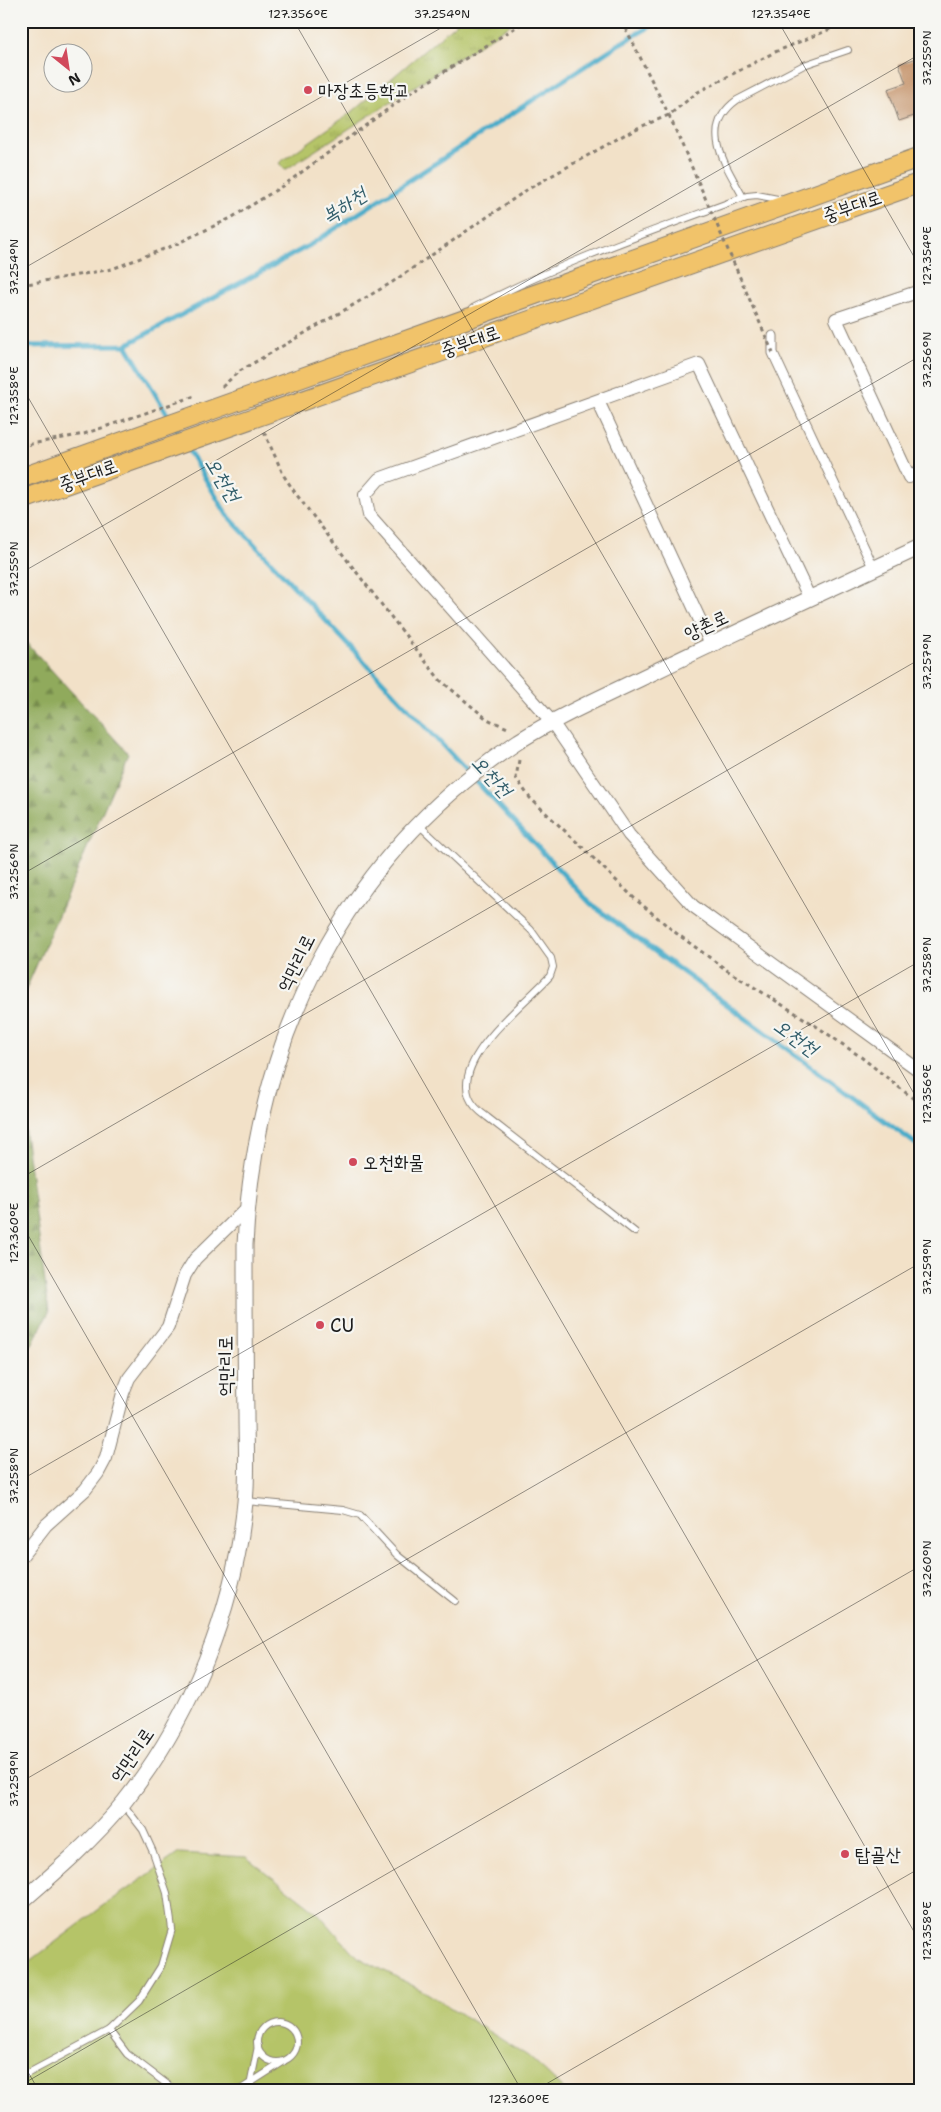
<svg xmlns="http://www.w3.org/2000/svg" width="941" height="2112" font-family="'Shantell Sans','Poor Story',sans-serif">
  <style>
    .grass { fill: #b5c467; stroke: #687042 }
    .forest { fill: url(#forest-firs); stroke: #56633c }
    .park { fill: url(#park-tufts); stroke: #687042 }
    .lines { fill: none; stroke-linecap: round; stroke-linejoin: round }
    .stream { stroke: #4aacc9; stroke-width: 5 }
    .building { fill: #c99b76 }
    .service-casing { stroke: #877e72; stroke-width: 8 }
    .pedestrian-casing { stroke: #877e72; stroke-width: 11 }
    .minor-casing { stroke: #877e72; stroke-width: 14 }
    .tertiary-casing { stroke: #877e72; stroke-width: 17 }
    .primary-casing { stroke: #877e72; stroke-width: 21 }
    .path { stroke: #877e72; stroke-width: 3; stroke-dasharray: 4 4; stroke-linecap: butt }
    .service { stroke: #fff; stroke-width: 6 }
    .pedestrian { stroke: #fff; stroke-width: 9 }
    .minor { stroke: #fff; stroke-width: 12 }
    .tertiary { stroke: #fff; stroke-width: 15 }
    .primary { stroke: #f1c36a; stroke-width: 19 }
    .path-bridge { stroke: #877e72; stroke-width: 3; stroke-dasharray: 4 4; stroke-linecap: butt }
    .ticks { fill: none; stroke: #1c1c1c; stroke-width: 1; stroke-opacity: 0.45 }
    .poi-dot { fill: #d1495b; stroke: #f6f6f2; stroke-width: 2 }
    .labels { text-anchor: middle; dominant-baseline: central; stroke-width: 4.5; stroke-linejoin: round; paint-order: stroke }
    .poi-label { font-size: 19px; fill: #1c1c1c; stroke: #f6f6f2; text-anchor: start }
    .street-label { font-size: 19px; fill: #1c1c1c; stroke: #f6f6f2 }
    .water-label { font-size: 20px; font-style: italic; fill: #315d6a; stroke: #f6f6f2 }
    .neatline { fill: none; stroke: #1c1c1c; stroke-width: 2 }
    .ticks-label { font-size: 12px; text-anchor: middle; fill: #1c1c1c }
  </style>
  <defs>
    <pattern id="forest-firs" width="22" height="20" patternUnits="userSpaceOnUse" patternTransform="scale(1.25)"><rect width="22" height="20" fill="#90aa5c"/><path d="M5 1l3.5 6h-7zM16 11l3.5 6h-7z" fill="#758a4b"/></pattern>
    <pattern id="park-tufts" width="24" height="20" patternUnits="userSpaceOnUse" patternTransform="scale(1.25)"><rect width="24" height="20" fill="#b5c467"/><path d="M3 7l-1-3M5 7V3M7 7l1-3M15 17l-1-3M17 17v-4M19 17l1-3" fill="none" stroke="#9ba859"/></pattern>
  </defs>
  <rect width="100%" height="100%" fill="#f6f6f2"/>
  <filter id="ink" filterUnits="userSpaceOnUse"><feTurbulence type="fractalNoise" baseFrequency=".02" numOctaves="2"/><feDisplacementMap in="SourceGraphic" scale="10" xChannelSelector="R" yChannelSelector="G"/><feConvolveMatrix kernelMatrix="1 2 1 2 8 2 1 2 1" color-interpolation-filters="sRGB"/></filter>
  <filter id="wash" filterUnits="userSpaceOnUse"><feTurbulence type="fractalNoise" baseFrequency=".0096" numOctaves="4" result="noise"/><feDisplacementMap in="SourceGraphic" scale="20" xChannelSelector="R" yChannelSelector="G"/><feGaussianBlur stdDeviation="1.12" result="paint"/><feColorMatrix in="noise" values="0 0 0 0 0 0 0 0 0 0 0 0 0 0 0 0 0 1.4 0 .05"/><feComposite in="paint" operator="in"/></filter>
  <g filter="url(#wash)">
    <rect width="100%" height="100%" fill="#f2e1c8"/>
    <!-- grass -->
    <path class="grass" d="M179,1853l67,4 72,56 38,43 71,37 101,63 38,35h-545v-123l81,-61z"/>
    <!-- forest -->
    <g class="forest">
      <path d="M21,637l107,116 -107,248z"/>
      <path d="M21,1103l28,209 -28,53z"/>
    </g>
    <!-- park -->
    <path class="park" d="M459,21h57l-231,149 -6,-7 73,-51z"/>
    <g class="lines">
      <!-- stream -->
      <g class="stream">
        <path d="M126,345l56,94"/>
        <path d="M21,346l105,-1 184,-100 309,-201 41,-23"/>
        <path d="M186,446l41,69 365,390 328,242"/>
      </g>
    </g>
    <g id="blocks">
      <!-- building -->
      <path class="building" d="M920,57v57l-21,7 -11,-32 18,-6 -7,-19z"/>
    </g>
  </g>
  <g filter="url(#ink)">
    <use href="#blocks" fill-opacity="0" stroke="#877e72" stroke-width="1"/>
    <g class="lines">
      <defs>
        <g id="service">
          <path d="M743,197c-17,-32 -45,-69 -6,-97l67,-35 44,-15"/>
          <path d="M473,308c88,-46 182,-78 274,-112l10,-1 26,5"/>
          <path d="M419,825l112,105 20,28 2,9 -3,9c-24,27 -96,80 -81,121 3,8 11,15 18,20l148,115"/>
          <path d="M246,1501l97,9 17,5 37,40 58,46"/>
          <circle cx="277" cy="2042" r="20"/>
          <path d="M109,2030l18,24 49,37"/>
          <path d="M21,2077l88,-47 30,-29 22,-35 11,-37 -5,-36 -14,-41 -10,-22 -20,-26"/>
          <path d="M251,2081l7,-35"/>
          <path d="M238,2091l45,-29"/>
        </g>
        <path id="pedestrian" d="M773,336v17l101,216"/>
        <g id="minor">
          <path d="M920,291l-84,28 73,158 11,-6"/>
          <path d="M598,401l113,243"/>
          <path d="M810,599l-111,-235 -320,115 -14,16 4,20 183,207 77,113 64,71 227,165"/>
          <path d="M21,1557l25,-32 39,-35 13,-17 8,-15 17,-65 6,-15 39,-51 17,-52 10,-16 52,-51"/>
        </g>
        <path id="tertiary" d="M21,1902c36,-31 73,-63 103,-100 67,-84 111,-193 121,-300 3,-29 1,-58 1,-87 -1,-57 -1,-113 -1,-170 10,-207 99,-388 274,-504 43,-27 90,-47 135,-69 88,-43 177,-83 266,-125"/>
        <g id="primary">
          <path d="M21,478l899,-321"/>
          <path d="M21,500l899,-317"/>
        </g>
      </defs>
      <!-- service casing -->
      <use href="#service" class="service-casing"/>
      <!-- pedestrian casing -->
      <use href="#pedestrian" class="pedestrian-casing"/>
      <!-- minor casing -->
      <use href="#minor" class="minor-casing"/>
      <!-- tertiary casing -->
      <use href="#tertiary" class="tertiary-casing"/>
      <!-- primary casing -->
      <use href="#primary" class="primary-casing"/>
      <!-- path -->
      <g class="path">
        <path d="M622,21l47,94"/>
        <path d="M21,285l91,-16 62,-24 57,-27 53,-33 126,-92 116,-72"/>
        <path d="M222,387l16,-15 153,-89 137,-94 105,-59 36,-15 29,-23 77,-40 75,-31"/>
        <path d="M264,432l20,44 12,18 144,186 47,39 23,10"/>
        <path d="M21,446l63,-12 111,-38"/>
        <path d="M519,760l-3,18 14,20 50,47 54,53 42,35 52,38 85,53 48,33 59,47"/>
      </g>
      <!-- service -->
      <use href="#service" class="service"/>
      <!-- pedestrian -->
      <use href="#pedestrian" class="pedestrian"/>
      <!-- minor -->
      <use href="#minor" class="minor"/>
      <!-- tertiary -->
      <use href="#tertiary" class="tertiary"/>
      <!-- primary -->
      <use href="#primary" class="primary"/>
      <!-- path-bridge -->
      <path class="path-bridge" d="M669,115l104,238"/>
    </g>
  </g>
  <!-- ticks -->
  <path class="ticks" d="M294,21l626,1083M778,21l142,246M21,270l432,-249M21,385l899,1557M21,573l899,-519M21,875l899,-519M21,1178l899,-519M21,1223l501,868M21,1480l899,-519M21,1782l899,-519M21,2060l18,31M21,2085l899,-519M534,2091l386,-223"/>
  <!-- markers -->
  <g class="poi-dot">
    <circle cx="308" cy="90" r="5"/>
    <circle cx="353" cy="1162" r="5"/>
    <circle cx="320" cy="1325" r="5"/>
    <circle cx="845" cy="1854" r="5"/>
  </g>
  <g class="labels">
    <!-- poi labels -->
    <g class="poi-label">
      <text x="318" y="90">마장초등학교</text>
      <text x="363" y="1162">오천화물</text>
      <text x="330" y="1325">CU</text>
      <text x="855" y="1854">탑골산</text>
    </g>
    <!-- street labels -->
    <g class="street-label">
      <text transform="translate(852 206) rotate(-19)">중부대로</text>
      <text transform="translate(470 341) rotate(-19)">중부대로</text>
      <text transform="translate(88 475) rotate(-20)">중부대로</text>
      <text transform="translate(706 625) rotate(-25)">양촌로</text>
      <text transform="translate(296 963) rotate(-64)">억만리로</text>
      <text transform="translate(225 1366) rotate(-90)">억만리로</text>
      <text transform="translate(132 1755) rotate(-56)">억만리로</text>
    </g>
    <!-- water labels -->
    <g class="water-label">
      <text transform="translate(344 205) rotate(-33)">복하천</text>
      <text transform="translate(223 479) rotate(59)">오천천</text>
      <text transform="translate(492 776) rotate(47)">오천천</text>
      <text transform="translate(796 1037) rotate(36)">오천천</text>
    </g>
  </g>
  <!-- margin -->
  <rect width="941" height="2112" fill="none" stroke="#f6f6f2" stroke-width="55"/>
  <!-- north arrow -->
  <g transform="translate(68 68) rotate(150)"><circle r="24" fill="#f6f6f2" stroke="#9f9f9c"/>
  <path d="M0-4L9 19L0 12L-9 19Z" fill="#d1495b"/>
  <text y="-8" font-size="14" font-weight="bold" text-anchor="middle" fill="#1c1c1c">N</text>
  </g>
  <rect x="28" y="28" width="886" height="2056" class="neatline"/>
  <g class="ticks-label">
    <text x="298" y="18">127.356°E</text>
    <text x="442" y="18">37.254°N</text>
    <text x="781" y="18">127.354°E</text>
    <text transform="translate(927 58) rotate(-90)" y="4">37.255°N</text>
    <text transform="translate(927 256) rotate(-90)" y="4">127.354°E</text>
    <text transform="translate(14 267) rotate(-90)" y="4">37.254°N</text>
    <text transform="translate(927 360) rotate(-90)" y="4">37.256°N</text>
    <text transform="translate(14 396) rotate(-90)" y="4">127.358°E</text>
    <text transform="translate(14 569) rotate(-90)" y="4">37.255°N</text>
    <text transform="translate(927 662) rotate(-90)" y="4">37.257°N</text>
    <text transform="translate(14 872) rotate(-90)" y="4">37.256°N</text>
    <text transform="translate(927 965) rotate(-90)" y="4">37.258°N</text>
    <text transform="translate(927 1094) rotate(-90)" y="4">127.356°E</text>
    <text transform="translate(14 1233) rotate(-90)" y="4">127.360°E</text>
    <text transform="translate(927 1267) rotate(-90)" y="4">37.259°N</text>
    <text transform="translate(14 1476) rotate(-90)" y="4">37.258°N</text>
    <text transform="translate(927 1569) rotate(-90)" y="4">37.260°N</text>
    <text transform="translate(14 1779) rotate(-90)" y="4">37.259°N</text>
    <text transform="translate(927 1931) rotate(-90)" y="4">127.358°E</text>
    <text x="519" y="2103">127.360°E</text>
  </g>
</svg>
